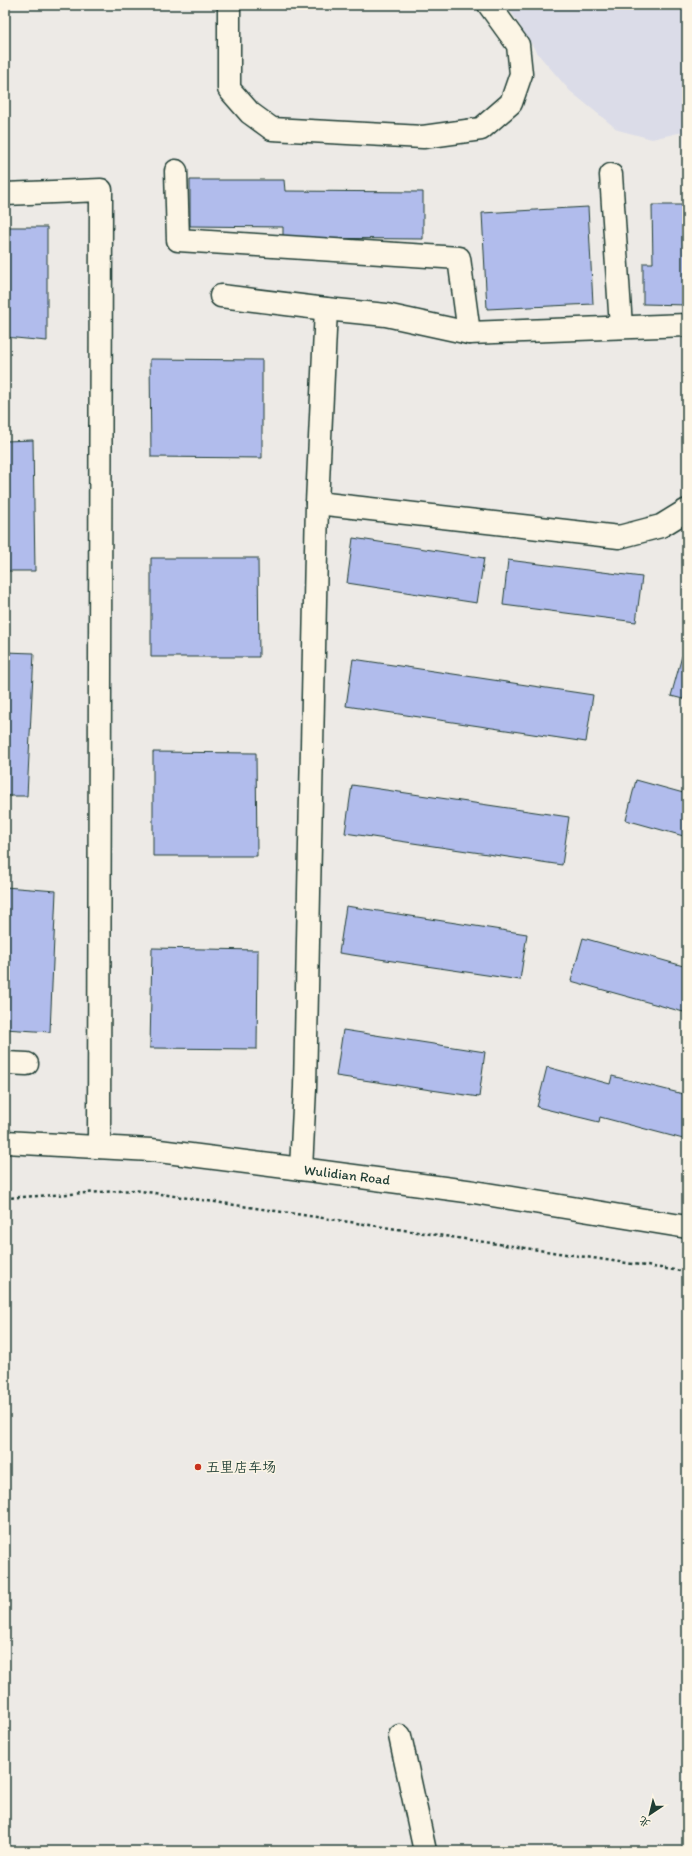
<svg xmlns="http://www.w3.org/2000/svg" width="692" height="1856" font-family="Itim,'LXGW WenKai TC',sans-serif">
  <style>
    .built { fill: #dbdce8 }
    .building { fill: #b1bcec; stroke: #1f3d34 }
    .lines { fill: none; stroke-linecap: round; stroke-linejoin: round }
    .minor-casing { stroke: #1f3d34; stroke-width: 25 }
    .secondary-casing { stroke: #1f3d34; stroke-width: 25 }
    .path { stroke: #1f3d34; stroke-width: 2.5; stroke-dasharray: 3 3; stroke-linecap: butt }
    .minor { stroke: #fcf5e5; stroke-width: 22 }
    .secondary { stroke: #fcf5e5; stroke-width: 22 }
    .poi-dot { fill: #c8321e; stroke: #fcf5e5; stroke-width: 1.5 }
    .labels { text-anchor: middle; dominant-baseline: central; stroke-width: 3; stroke-linejoin: round; paint-order: stroke }
    .street-label { font-size: 14px; fill: #1f3d34; stroke: #fcf5e5 }
    .poi-label { font-size: 14px; fill: #1f3d34; stroke: #fcf5e5; text-anchor: start }
  </style>
  <rect width="100%" height="100%" fill="#edeae6"/>
  <filter id="ink" filterUnits="userSpaceOnUse"><feTurbulence type="fractalNoise" baseFrequency=".025" numOctaves="2"/><feDisplacementMap in="SourceGraphic" scale="8" xChannelSelector="R" yChannelSelector="G"/><feConvolveMatrix kernelMatrix="1 2 1 2 8 2 1 2 1" color-interpolation-filters="sRGB"/></filter>
  <g filter="url(#ink)">
    <!-- built -->
    <path class="built" d="M507,5h180v126l-35,8 -34,-9 -48,-39 -33,-38z"/>
    <!-- building -->
    <g class="building">
      <path d="M190,180h94l1,11 138,1v47l-140,-1v-11l-93,-1z"/>
      <path d="M652,205h35v100l-44,-1v-41h10z"/>
      <path d="M588,207l5,97 -106,5 -5,-96z"/>
      <path d="M5,227h42v114l-42,-4z"/>
      <path d="M150,359l112,1v98l-111,-1z"/>
      <path d="M33,440l2,131h-30v-130z"/>
      <path d="M353,538l131,20 -7,45 -130,-20z"/>
      <path d="M151,558h107l1,99h-108z"/>
      <path d="M508,560l134,17 -6,45 -133,-17z"/>
      <path d="M5,652l29,1 -7,143h-22z"/>
      <path d="M682,656l5,1v43l-16,-4z"/>
      <path d="M353,659l240,36 -7,47 -240,-36z"/>
      <path d="M153,752l103,1 1,103h-104z"/>
      <path d="M636,780l51,14v43l-61,-17z"/>
      <path d="M352,785l217,32 -7,48 -217,-32z"/>
      <path d="M5,887l51,4 -6,141 -45,-3z"/>
      <path d="M346,906l181,28 -7,46 -181,-27z"/>
      <path d="M583,938l104,29v46l-116,-32z"/>
      <path d="M152,948l106,2 -1,99 -107,-1z"/>
      <path d="M343,1030l142,22 -6,45 -143,-21z"/>
      <path d="M547,1067l63,17 2,-8 75,19v45l-87,-23 -1,5 -62,-15z"/>
    </g>
    <g class="lines">
      <defs>
        <g id="minor">
          <path d="M229,5v84l21,24 22,16 151,8 58,-8 30,-26 10,-29 -3,-29 -29,-40"/>
          <path d="M176,171l2,69 281,18 10,75"/>
          <path d="M611,175l10,152"/>
          <path d="M5,194l96,-4 -2,957"/>
          <path d="M221,296l105,13 60,6 83,18 218,-8"/>
          <path d="M317,503l302,34 42,-11 26,-16"/>
          <path d="M5,1063l22,1"/>
          <path d="M301,1169l4,-81 12,-585 9,-194"/>
          <path d="M400,1736l25,115"/>
        </g>
        <path id="secondary" d="M5,1142l146,8 150,19 173,23 213,35"/>
      </defs>
      <!-- minor casing -->
      <use href="#minor" class="minor-casing"/>
      <!-- secondary casing -->
      <use href="#secondary" class="secondary-casing"/>
      <!-- path -->
      <path class="path" d="M5,1198l129,-8 553,82"/>
      <!-- minor -->
      <use href="#minor" class="minor"/>
      <!-- secondary -->
      <use href="#secondary" class="secondary"/>
    </g>
  </g>
  <!-- markers -->
  <circle class="poi-dot" cx="198" cy="1467" r="4"/>
  <g class="labels">
    <!-- street labels -->
    <g class="street-label">
      <text transform="translate(347 1175) rotate(7)">Wulidian Road</text>
    </g>
    <!-- poi labels -->
    <g class="poi-label">
      <text x="206" y="1467">五里店车场</text>
    </g>
  </g>
  <!-- margin -->
  <rect width="692" height="1856" fill="none" stroke="#fcf5e5" stroke-width="20"/>
  <rect x="10" y="10" width="672" height="1836" fill="none" stroke="#1f3d34" stroke-width="1.5" filter="url(#ink)"/>
  <!-- north arrow -->
  <g transform="translate(650 1814) rotate(215)" stroke="#fcf5e5" stroke-width="3" paint-order="stroke">
  <path d="M0-3L7 15L0 10L-7 15Z" fill="#1f3d34"/>
  <text y="-6" font-size="11" font-weight="bold" text-anchor="middle" fill="#1f3d34">北</text>
  </g>
</svg>
